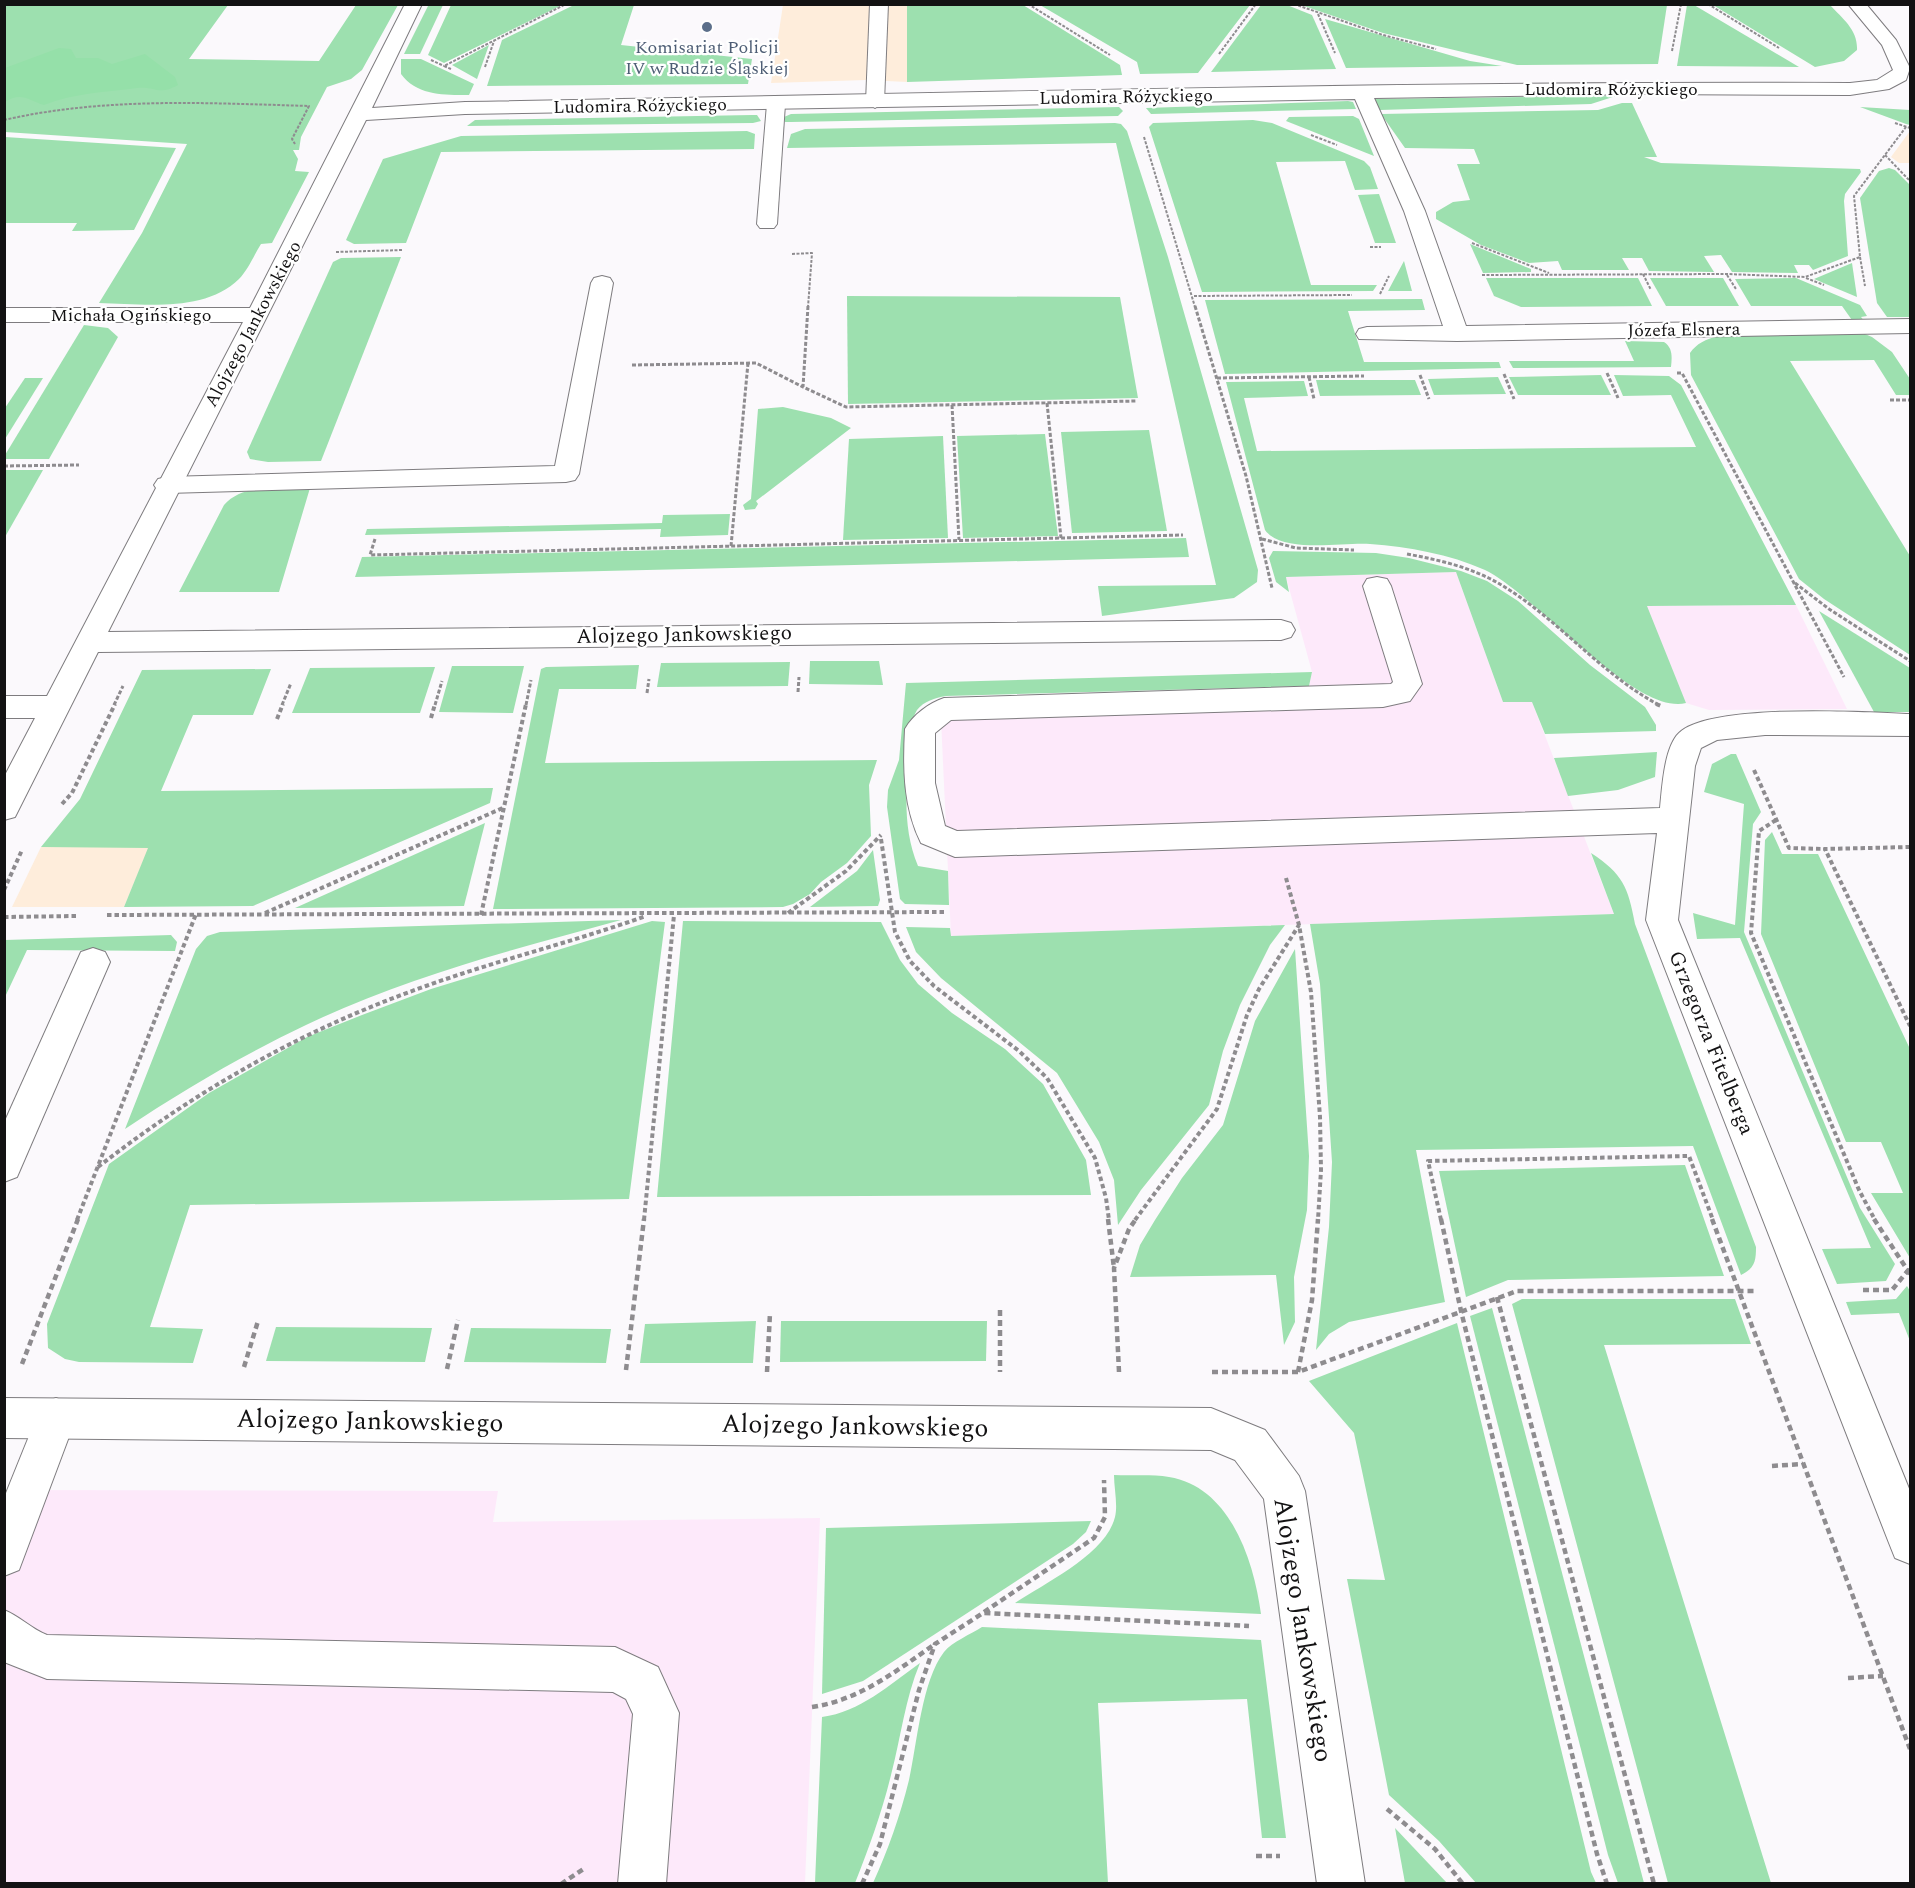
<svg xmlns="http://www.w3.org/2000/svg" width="1915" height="1888" font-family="Spectral,serif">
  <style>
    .commercial { fill: #feeddb }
    .industrial { fill: #fde9fa }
    .green { fill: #9de0af }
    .forest { fill: #95e0a9 }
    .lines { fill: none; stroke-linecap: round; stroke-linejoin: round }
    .service-casing { stroke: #7e7c7f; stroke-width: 2 }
    .minor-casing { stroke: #7e7c7f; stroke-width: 2 }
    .path-far3 { stroke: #8e8c8f; stroke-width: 2; stroke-dasharray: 3 1.5; stroke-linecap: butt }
    .path-far2 { stroke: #8e8c8f; stroke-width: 3; stroke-dasharray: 4 2; stroke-linecap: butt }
    .path-far1 { stroke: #8e8c8f; stroke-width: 4; stroke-dasharray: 4.5 3; stroke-linecap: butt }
    .path { stroke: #8e8c8f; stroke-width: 4.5; stroke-dasharray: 6 4; stroke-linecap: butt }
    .service { fill: #fff; fill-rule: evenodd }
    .minor { fill: #fff; fill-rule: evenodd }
    .service-dot { fill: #5c6f8a; stroke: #fff; stroke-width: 2 }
    .labels { text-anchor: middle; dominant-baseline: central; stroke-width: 4.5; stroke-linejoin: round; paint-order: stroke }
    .far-service-label { font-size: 18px; fill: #4e5e75; stroke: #fff }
    .far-street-label { font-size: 18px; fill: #131213; stroke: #fff }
    .street-label { font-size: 21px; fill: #131213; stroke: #fff }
    .near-street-label { font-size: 26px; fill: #131213; stroke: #fff }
  </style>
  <rect width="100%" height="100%" fill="#fbf9fc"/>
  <!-- commercial -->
  <g class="commercial">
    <path d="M783,5h124v77l-41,-2 -95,3z"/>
    <path d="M1910,131v32h-11l-8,-6z"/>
    <path d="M41,847h108l-25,60h-112z"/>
  </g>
  <!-- industrial -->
  <g class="industrial">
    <path d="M1456,572l47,130h29l82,212 -663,22 -10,-217 373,-12 -5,-21 3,-14 -26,-95z"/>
    <path d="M1796,605l51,104 -138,1 -23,-7 -40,-97z"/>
    <path d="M5,1490l493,1 -5,31 327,-4 -15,365 -800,1z"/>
  </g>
  <!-- green -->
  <g class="green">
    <path d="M429,4l14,1 -23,49h-16z"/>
    <path d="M4,5h224l-39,54 130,2 37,-56h42l-36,65 -11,9 -24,8 -26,50 -2,13h-6l5,9 -3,12 14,1 -37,71 -11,1c-7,11 -13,26 -22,35 -34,34 -97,25 -140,24l43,-70 45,-89 -182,-12z"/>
    <path d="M451,5v-1l111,1 -118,58 -16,-8z"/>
    <path d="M574,5h60l-13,40 131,14 -4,25 -261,2 15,-46z"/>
    <path d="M907,5h116l97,60 2,10 -215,7z"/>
    <path d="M1040,5l210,-1v1l-52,68 -58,1 -3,-12z"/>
    <path d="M1261,5h26l25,10 24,54 -125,3z"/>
    <path d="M1301,5h366l-9,59 -141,1 -134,-32z"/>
    <path d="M1694,5l105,62 -122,-1 10,-61z"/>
    <path d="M1713,5h117c13,14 28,25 27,45l-13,11 -29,6z"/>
    <path d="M1325,19l145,42 32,5 -156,2z"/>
    <path d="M489,45l-12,34 -25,-14z"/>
    <path d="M401,59h20l53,25 -5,11c-24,0 -52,1 -68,-21z"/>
    <path d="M1616,96l-25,8 -211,6 -6,-11z"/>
    <path d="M1348,101l5,1 3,7 -205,5 -5,-6z"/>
    <path d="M1622,103h10l25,54h-13l17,6 199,6 1,3 -16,22 -1,7 4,55 -35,14 -4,-5h-15l4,8 -66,-1 -11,-17 -17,1 10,16 -65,-1 -7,-13h-20l7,12h-67l-4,-9 -29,2 -48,-18 -45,-26v-7l17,-10 17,-2 -13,-36h23l-6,-15 -69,-1 -24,-34 217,-4z"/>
    <path d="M1119,107l4,4 -5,5 -327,6h-6l-1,-5 7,-3z"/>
    <path d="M1860,107l50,3v15l-4,-1z"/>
    <path d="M752,115h5l4,6 -8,2 -286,3 8,-6z"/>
    <path d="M1353,116l6,3 15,37 -88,-35 3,-4z"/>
    <path d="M1253,120l19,3 92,38 6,6 8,22 -23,1 -10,-29 -69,1 35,123h66l-4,6 -171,1 -53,-165 4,-4z"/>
    <path d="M1115,123l6,1 6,7 41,126 90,313 -1,12 -23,16 -132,18 -4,-30 118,-1 -100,-442 -329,5 4,-14 14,-5z"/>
    <path d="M747,131l8,3 -1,15 -313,3 -35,91 -52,1 -8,-4 37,-81 78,-23z"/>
    <path d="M4,137h1l171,11 -42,82 -62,1 5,-8h-72z"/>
    <path d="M1889,168l6,2 15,15v132h-23l-10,-14 -17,-105 19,-27z"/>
    <path d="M1379,194l17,49h-21l-17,-48z"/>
    <path d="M1470,244l61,25v3l-48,1z"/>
    <path d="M401,257l-80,204 -53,1 -18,-3 -3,-7 86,-190 8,-4z"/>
    <path d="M1404,261l8,30h-24z"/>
    <path d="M1852,263l5,34 -43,-18z"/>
    <path d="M1486,278h152l14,28 -131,1 -27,-11z"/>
    <path d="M1650,278h73l16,28h-73z"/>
    <path d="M1796,278l64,27 7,11 -6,1 5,6h-12l-12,-17h-91l-16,-27z"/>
    <path d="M847,296l273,1 18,101 -290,6z"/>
    <path d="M1422,299l3,11 -77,1 16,51h135l2,6 -276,6 -20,-74z"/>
    <path d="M84,325l24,3 10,9 -69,122h-44v-4z"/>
    <path d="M1780,333l85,1 7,3 20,15 18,27v16h-14l-22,-35 -84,1 120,195v99l-86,-56 -25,-20 -108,-204 -1,-22c17,-25 63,-19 90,-20z"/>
    <path d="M1625,341l39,1c9,6 8,15 7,25l-158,1 -4,-7h125z"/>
    <path d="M1601,375l10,20h-93l-9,-18z"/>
    <path d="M1614,375l55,1 12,9 115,220 -149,1 39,97c-51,13 -151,-109 -201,-133 -36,-16 -76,-23 -115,-26 -27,-2 -88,10 -105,-14l-39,-148 78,-1 4,15 -64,2 13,53 439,-4 -25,-52 -48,1z"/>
    <path d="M1498,377l8,17 -72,1 -6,-16z"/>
    <path d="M25,378h18l-38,61v-31z"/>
    <path d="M1316,380h99l6,15 -101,1z"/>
    <path d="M783,407l48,11 20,10 -95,73 2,3 -3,5 -10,1 -2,-5 8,-6 7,-90z"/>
    <path d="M1149,430l18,101 -95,2 -11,-101z"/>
    <path d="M1045,434l13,102 -95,2 -6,-102z"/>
    <path d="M943,436l5,102 -105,2 6,-101z"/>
    <path d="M5,470h38l-38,67 -1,-67z"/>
    <path d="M310,488l-31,104h-100l45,-87c20,-23 59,-16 86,-17z"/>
    <path d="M730,514l-2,21 -68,2 1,-8 -296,6 2,-6 295,-6 1,-8z"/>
    <path d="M1186,538l3,19 -834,20 7,-20z"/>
    <path d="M1273,551l103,2 33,5 52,13 26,10 31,20 72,64 55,42 11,18v6l-111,3 -13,-32h-29l-47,-130 -170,5 3,15 -13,-10 -7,-24z"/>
    <path d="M1819,611l91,57v44h-36z"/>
    <path d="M810,661h69l4,24 -74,-1z"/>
    <path d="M790,662l-2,24 -131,1 4,-24z"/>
    <path d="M639,665l-3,24h-77l-14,74 332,-3 -8,25 2,51 -24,27 -26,19 -11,12 -17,10 -10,3 -290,2 48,-240 5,-2z"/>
    <path d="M452,666h72l-11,47 -74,-1z"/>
    <path d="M435,667l-15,46h-128l18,-45z"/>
    <path d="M271,669l-18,46h-60l-32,76 332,-3 -3,15 -237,103 -129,1 24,-59 -107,-1 39,-48 62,-129z"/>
    <path d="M1312,672l-3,14 -363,10c-11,2 -22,5 -29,14 -6,9 -6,26 -7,36 -4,41 -8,82 8,120l30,5 1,34 -44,-1 -5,-5 -13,-92 1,-17 11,-30 7,-77z"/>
    <path d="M1657,752l-2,25 -37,13 -50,6 -14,-38z"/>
    <path d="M1731,754h5l25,58 -8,12 -9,108 116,276 35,56 -9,17 -49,3 -15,-35 49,-1 -131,-310 -43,1 -4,-26 42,12 9,-121 -40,-12 8,-28z"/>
    <path d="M485,823l-21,83 -169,2z"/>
    <path d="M1772,832l10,22h36l92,195v209l-39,-65h32l-22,-51h-35l-85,-208 4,-94z"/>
    <path d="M873,850l7,50 -2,6 -68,1 47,-36z"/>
    <path d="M1591,853c32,21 37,34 44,71l121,323c0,14 -1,21 -15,28l-48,-129 -277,4 29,152 -96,20 -20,12 -13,16 13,-123 3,-65 -12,-178 -10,-60 304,-10z"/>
    <path d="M621,920c-106,29 -215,57 -315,105 -63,30 -123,65 -181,104l71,-180 11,-13 13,-4z"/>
    <path d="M652,921l13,1 -36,277 -439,6 -40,122 53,2 -10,34 -114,-1 -14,-3 -17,-11 -1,-24 62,-160 100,-71 98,-56 55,-22 69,-26z"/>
    <path d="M683,921l198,1 19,38 18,24 34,29 53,36 38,35 43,76 5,35 -434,2z"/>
    <path d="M1285,925l-15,20 -30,60 -17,46 -14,54 -68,85 -23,35 -4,-45 -15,-38 -42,-69 -116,-95 -25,-26 -10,-25 44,1 1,8z"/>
    <path d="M171,935l6,7 -2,9 -148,-1 -22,47v-57z"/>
    <path d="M1295,949l14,207 -2,54 -13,67 1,45 -11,23 -8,-70 -146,2 10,-32 15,-25 27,-42 41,-53 32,-104z"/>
    <path d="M1685,1165l39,111 -216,4 -42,17 -27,-126z"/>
    <path d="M1907,1286l3,5v50l-11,-28 -48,2 -5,-13 50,-3z"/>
    <path d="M1522,1299h213l16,45 -147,1 167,538h-103l-156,-579z"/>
    <path d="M1492,1308l152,575h-26l-10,-28 -138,-539z"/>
    <path d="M756,1321l-3,42h-113l5,-39z"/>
    <path d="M781,1321h206l-1,40 -206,1z"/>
    <path d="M1457,1323l134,549 5,11h-120l-37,-42 -50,-46 -42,-216 38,1 -31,-147 -45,-52z"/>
    <path d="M276,1327l156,1 -7,34 -159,-1z"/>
    <path d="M471,1328l140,1 -5,34 -142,-1z"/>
    <path d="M1114,1475c18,1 38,-1 55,2 62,10 85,85 92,137l-246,-11c30,-20 91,-49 100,-86 3,-12 -1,-29 -1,-42z"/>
    <path d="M1091,1521l-5,11 -13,12 -210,137 -41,13 4,-166z"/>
    <path d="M982,1627l279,13 25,198h-24l-15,-139 -149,4 10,180h-235c15,-33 27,-67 36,-103 8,-36 13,-100 35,-128 8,-10 27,-18 38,-25z"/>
    <path d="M920,1663c-15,36 -19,74 -29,112 -9,37 -22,73 -36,108h-40l7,-166c38,-5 67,-32 98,-54z"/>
    <path d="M1395,1828l52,55h-42z"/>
  </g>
  <!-- forest -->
  <path class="forest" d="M59,48l12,1 5,9h22l14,6 33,-10 30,23 3,8c-20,11 -22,1 -41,3 -31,4 -63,5 -93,17 -15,-4 -22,-14 -39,-3v-34z"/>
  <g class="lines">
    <defs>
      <g id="service">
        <path d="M870,4h18l-4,98 -9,6 -9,-6z"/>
        <path d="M776,98l9,6 -8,120 -3,4h-14l-3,-4 10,-120z"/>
        <path d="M602,276l8,2 3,5 -34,191 -4,6 -9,2 -399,11 -9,-2 -4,-6 4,-6 9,-2 388,-11 36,-183 3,-5z"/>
        <path d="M1377,577l10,2 4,7 31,98 -12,17 -27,6 -432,13 -16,13v50l10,43 12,5 703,-23c2,-19 4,-61 19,-75 31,-30 186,-21 231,-19v22l-145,-1 -48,5 -16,8 -6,18 -17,154 232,571v73l-15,-6 -6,-15 -243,-623 11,-87 -702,24 -34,-14c-18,-36 -18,-75 -16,-114 8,-14 24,-26 39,-31l447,-14 2,-2 -30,-96 4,-7z"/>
        <path d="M93,948l12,4 5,10 -93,215 -13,5v-59l77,-171z"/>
        <path d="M56,1398l14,6 6,14 -57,152 -15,6v-78l38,-94z"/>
        <path d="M4,1610c17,7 26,18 43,25l568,12 43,20 21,46 -13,171h-48l15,-170 -7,-15 -13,-7 -566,-13 -43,-17z"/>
      </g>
      <g id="minor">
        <path d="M405,4h17l-50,104 93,-6c462,-8 923,-21 1385,-19l27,-3 16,-10 -11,-25 -34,-41h18l30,36 14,28 -4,12 -17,9 -39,6 -208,-1 -268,4 51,113 41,115 444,-7v14l-453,8 -98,-2 -3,-5 3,-5 8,-2 76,-1 -39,-115 -49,-112 -890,15 -99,6 -258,512 1173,-12 10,3 4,7 -4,7 -10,3 -1183,12 -83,165 -11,3v-43l31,-59h-31v-22h43l196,-374h-239v-14h246z"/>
        <path d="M4,1398l1207,10 54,22 34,46 6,15 60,393h-48l-53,-385 -29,-39 -24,-10 -1207,-12z"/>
      </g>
    </defs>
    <!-- service casing -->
    <use href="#service" class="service-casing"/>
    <!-- minor casing -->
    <use href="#minor" class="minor-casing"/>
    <!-- path-far3 -->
    <g class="path-far3">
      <path d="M1028,4l82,51"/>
      <path d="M1294,4l89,31 53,14"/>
      <path d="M1708,4l71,44"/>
      <path d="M1318,14l17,39"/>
      <path d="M1672,51l9,-47"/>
      <path d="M1219,54l37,-50"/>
      <path d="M431,60l13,6"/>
      <path d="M485,67l9,-26"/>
      <path d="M451,69l-7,-3 122,-62"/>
      <path d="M4,120c101,-23 202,-17 305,-14l-17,33 3,5"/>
      <path d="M1895,123l15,5"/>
      <path d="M1311,135l26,10"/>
      <path d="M1144,137l51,170"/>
      <path d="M1885,155l25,26"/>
      <path d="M1472,243l77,30"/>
      <path d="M1370,247h11"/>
      <path d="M336,252l67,-2"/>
      <path d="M792,254l20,-1 -4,54"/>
      <path d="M1860,257l5,29"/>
      <path d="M1643,274l8,16"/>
      <path d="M1482,275l245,-1 78,3 55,-20 -6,-61 52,-69"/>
      <path d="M1727,275l9,14"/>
      <path d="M1806,278l18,7"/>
      <path d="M1380,294l9,-18"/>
      <path d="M1194,296l158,-1"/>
    </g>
    <!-- path-far2 -->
    <g class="path-far2">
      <path d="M808,306l-5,81 43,20 290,-6"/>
      <path d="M1195,306l51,170 26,112"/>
      <path d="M632,365l124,-2 47,24"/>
      <path d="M1607,373l11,25"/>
      <path d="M1677,373h5l162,304"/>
      <path d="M1504,374l10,25"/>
      <path d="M1420,375l9,24"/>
      <path d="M1309,377l5,22"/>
      <path d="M1217,378l147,-2"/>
      <path d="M1890,400h20"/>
      <path d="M1047,403l14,135"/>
      <path d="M952,405l7,135"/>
      <path d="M4,466l75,-1"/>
      <path d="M375,539l-5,16 813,-20"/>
      <path d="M1262,539l34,9 58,2"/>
      <path d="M731,546l17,-183"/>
      <path d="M1407,554c32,6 63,13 91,29 59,34 101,90 161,122"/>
      <path d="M1795,583l34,26 81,52"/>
      <path d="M798,692l1,-15"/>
      <path d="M647,693l2,-14"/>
      <path d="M114,705l9,-19"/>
      <path d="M282,705l9,-22"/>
      <path d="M435,705l7,-24"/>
      <path d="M526,705l5,-25"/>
    </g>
    <!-- path-far1 -->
    <g class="path-far1">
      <path d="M1656,704l5,2"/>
      <path d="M431,718l4,-14"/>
      <path d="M277,719l6,-15"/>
      <path d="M1754,770l35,78 36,1"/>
      <path d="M62,804l10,-11 43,-89"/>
      <path d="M1776,820l-17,11 -8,102 108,257 16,30"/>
      <path d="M881,839l14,93 15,29 24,25 85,65 28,27 48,80 11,40 3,22"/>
      <path d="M1910,847l-85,2 85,177"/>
      <path d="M1286,878l13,47 12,67 9,125 1,53 -3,50"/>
      <path d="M4,890l18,-40"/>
      <path d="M265,913l240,-106"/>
      <path d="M788,913l58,-42 35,-36"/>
      <path d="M107,915l837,-3"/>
      <path d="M481,915l45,-211"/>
      <path d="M4,917l72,-1"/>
      <path d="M98,1167c100,-78 208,-139 328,-181 72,-26 147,-44 220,-70"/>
      <path d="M77,1220l119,-306"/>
      <path d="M644,1220l30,-305"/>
      <path d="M1135,1220l82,-111 30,-94 12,-26 40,-64"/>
      <path d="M1441,1220l-13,-59 261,-5 24,64"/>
    </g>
    <!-- path -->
    <g class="path">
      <path d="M1108,1219l6,49"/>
      <path d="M1441,1219l20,92 136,543 10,30"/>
      <path d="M1712,1219l198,530"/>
      <path d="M1874,1219l36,55"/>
      <path d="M1863,1290h29l18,-22"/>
      <path d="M1497,1297l157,587"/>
      <path d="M1000,1310v62"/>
      <path d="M22,1364l56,-145"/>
      <path d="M244,1367l14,-46"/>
      <path d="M447,1369l11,-49"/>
      <path d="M626,1370l18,-151"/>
      <path d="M767,1372l3,-59"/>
      <path d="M1119,1372l-5,-104 15,-39 7,-10"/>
      <path d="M1212,1372h86l219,-81h239"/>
      <path d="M1298,1372l14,-72 6,-81"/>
      <path d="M1772,1466l31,-2"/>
      <path d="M984,1612l110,-74 11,-21 -1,-37"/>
      <path d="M1848,1678l35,-2"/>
      <path d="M812,1707c48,-7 84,-36 123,-63"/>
      <path d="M1387,1809l48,40 28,35"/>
      <path d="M1256,1856h24"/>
      <path d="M561,1884l24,-16"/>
      <path d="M862,1884l18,-40 39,-154 16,-46 48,-31 266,13"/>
    </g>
    <!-- service -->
    <use href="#service" class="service"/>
    <!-- minor -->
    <use href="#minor" class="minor"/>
  </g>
  <!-- markers -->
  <circle class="service-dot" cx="707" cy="27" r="6"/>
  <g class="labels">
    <!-- far-service labels -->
    <g class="far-service-label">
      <text x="707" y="47">Komisariat Policji<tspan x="707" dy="21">IV w Rudzie Śląskiej</tspan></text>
    </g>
    <!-- far-street labels -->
    <g class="far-street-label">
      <text x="1611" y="89">Ludomira Różyckiego</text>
      <text transform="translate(1126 97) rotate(-1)">Ludomira Różyckiego</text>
      <text transform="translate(640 106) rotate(-1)">Ludomira Różyckiego</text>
      <text x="131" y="315">Michała Ogińskiego</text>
      <text transform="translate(253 324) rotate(-62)">Alojzego Jankowskiego</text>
      <text transform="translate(1684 330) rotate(-1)">Józefa Elsnera</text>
    </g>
    <!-- street labels -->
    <g class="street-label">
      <text transform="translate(684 635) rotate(-1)">Alojzego Jankowskiego</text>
      <text transform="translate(1711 1043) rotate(68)">Grzegorza Fitelberga</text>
    </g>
    <!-- near-street labels -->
    <g class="near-street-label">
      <text transform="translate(370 1421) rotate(1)">Alojzego Jankowskiego</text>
      <text transform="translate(855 1426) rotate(1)">Alojzego Jankowskiego</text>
      <text transform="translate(1303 1630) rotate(81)">Alojzego Jankowskiego</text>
    </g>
  </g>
  <!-- border -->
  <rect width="1915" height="1888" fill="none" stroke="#131213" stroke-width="12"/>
</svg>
